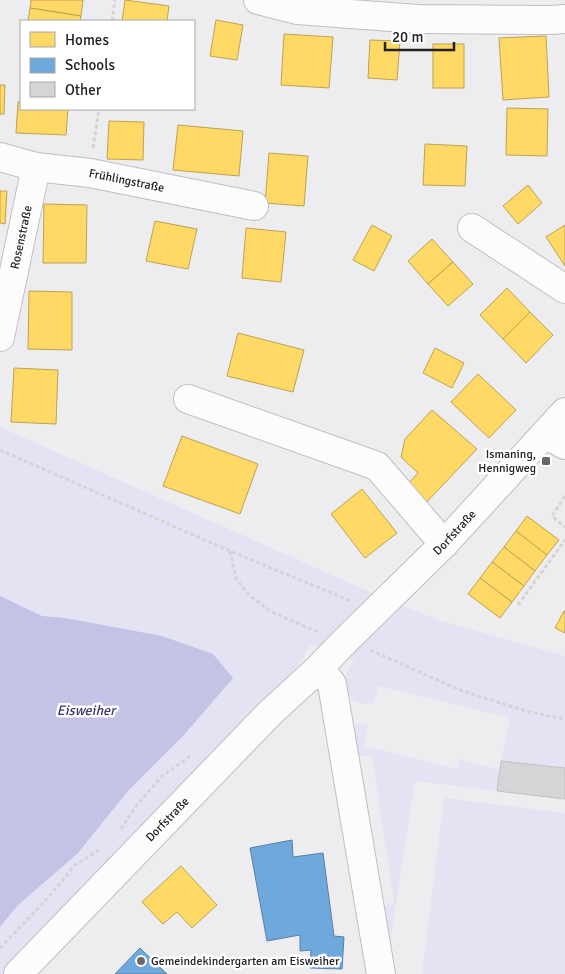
<svg xmlns="http://www.w3.org/2000/svg" width="565" height="974" font-family="Signika,sans-serif">
  <style>
    .green { fill: #e4e3f4 }
    .water { fill: #c4c2e5 }
    .homes { fill: #ffd966; stroke: #bda252 }
    .schools { fill: #6fa8dc; stroke: #5880a4 }
    .building { fill: #d5d5d7; stroke: #c1c1c3 }
    .lines { fill: none; stroke-linecap: round; stroke-linejoin: round }
    .minor-casing { stroke: #bfbfc1; stroke-width: 30 }
    .path { stroke: #d4d4d5; stroke-width: 3; stroke-dasharray: 4 2.5; stroke-linecap: butt }
    .minor { stroke: #fcfcfd; stroke-width: 28 }
    .poi-dot { fill: #69696a; stroke: #fff; stroke-width: 2 }
    .labels { text-anchor: middle; dominant-baseline: central; stroke-width: 5; stroke-linejoin: round; paint-order: stroke }
    .street-label { font-size: 12px; fill: #222223; stroke: #fff }
    .poi-label { font-size: 12px; fill: #222223; stroke: #fff; text-anchor: end }
    .water-label { font-size: 14px; font-style: italic; fill: #3e3570; stroke: #fff }
  </style>
  <rect width="100%" height="100%" fill="#ededef"/>
  <!-- green -->
  <g class="green">
    <path d="M0,427l386,172 52,21 127,36v112l-64,-7 9,-43 -131,-32 -5,17 -11,1 -10,-3 -7,-11v-15l8,-16 -43,-14 -26,39 -279,290h-6z"/>
    <path d="M360,723l8,2 -4,21 93,23 2,-10 41,11 -3,21 -82,-10 -29,188 -11,-62 19,-3 -22,-149 -20,3 -1,-31z"/>
    <path d="M444,798l121,15v161h-143z"/>
  </g>
  <!-- water -->
  <path class="water" d="M0,596l42,20 23,2 97,18 51,18 20,24 -49,57 -56,56 -51,63 -60,52 -17,21z"/>
  <!-- homes -->
  <g class="homes">
    <path d="M31,0h52l-2,16 -51,-8z"/>
    <path d="M125,0l44,6 -2,15h-45z"/>
    <path d="M30,8l51,8 -1,5h-52z"/>
    <path d="M216,20l27,5 -6,35 -27,-4z"/>
    <path d="M284,34l49,3 -4,51 -48,-3z"/>
    <path d="M546,36l3,61 -46,3 -4,-62z"/>
    <path d="M370,40l30,1 -3,39 -29,-2z"/>
    <rect x="433" y="44" width="31" height="44"/>
    <path d="M0,85h5l-1,29h-4z"/>
    <path d="M18,102h3v7h47l-2,26 -50,-2z"/>
    <path d="M507,108l41,1 -1,47 -41,-1z"/>
    <path d="M109,121l35,1 -1,38 -36,-1z"/>
    <path d="M178,125l65,6 -4,45 -66,-6z"/>
    <path d="M425,144l42,2 -2,40 -42,-1z"/>
    <path d="M269,153l39,3 -4,50 -39,-3z"/>
    <path d="M528,185l14,18 -24,21 -15,-18z"/>
    <path d="M0,191h7l-2,33 -5,-1z"/>
    <path d="M44,204l43,1 -1,58h-43z"/>
    <path d="M155,221l42,8 -9,40 -42,-8z"/>
    <path d="M372,225l20,11 -18,35 -21,-11z"/>
    <path d="M565,225v41l-19,-29z"/>
    <path d="M246,228l40,4 -5,50 -39,-4z"/>
    <path d="M432,239l21,23 -25,22 -20,-23z"/>
    <path d="M453,262l20,22 -25,22 -20,-22z"/>
    <path d="M507,288l23,24 -27,27 -23,-24z"/>
    <path d="M29,291l43,1v58l-44,-1z"/>
    <path d="M530,312l23,23 -27,28 -23,-24z"/>
    <path d="M238,333l66,17 -11,42 -66,-16z"/>
    <path d="M435,348l29,15 -12,25 -29,-15z"/>
    <path d="M14,368l44,2 -2,54 -45,-2z"/>
    <path d="M478,374l38,36 -27,28 -38,-36z"/>
    <path d="M432,410l45,39 -55,58 -17,-20 13,-14 -17,-16 4,-18z"/>
    <path d="M182,436l76,28 -18,50 -77,-28z"/>
    <path d="M362,489l35,44 -32,25 -34,-44z"/>
    <path d="M527,516l32,24 -12,15 -31,-24z"/>
    <path d="M516,531l31,24 -12,16 -31,-24z"/>
    <path d="M504,547l31,24 -11,15 -32,-24z"/>
    <path d="M492,562l32,24 -12,16 -32,-24z"/>
    <path d="M480,578l32,24 -12,16 -32,-24z"/>
    <path d="M564,611h1v22l-10,-5z"/>
    <path d="M181,866l36,39 -25,23 -15,-16 -14,12 -21,-22z"/>
  </g>
  <!-- schools -->
  <g class="schools">
    <path d="M292,840l1,17 30,-4 11,83 10,1 -2,32 -32,-1 1,-18 -11,1v-16l-33,6 -17,-93z"/>
    <path d="M140,948l27,26h-52z"/>
  </g>
  <!-- building -->
  <path class="building" d="M501,761l64,7v31l-68,-8z"/>
  <g class="lines">
    <defs>
      <g id="minor">
        <path d="M258,0l39,10 121,9 133,1 14,-1"/>
        <path id="s1" d="M0,157l36,10 54,6 164,33"/>
        <path d="M472,228l93,61"/>
        <path id="s2" d="M0,337l36,-170"/>
        <path d="M188,399l189,67 67,78"/>
        <path d="M545,434l20,11"/>
        <path d="M319,668l13,16 49,290"/>
        <path id="s3" d="M18,974l251,-260 50,-46 26,-27 99,-97 121,-132"/>
      </g>
    </defs>
    <!-- minor casing -->
    <use href="#minor" class="minor-casing"/>
    <!-- path -->
    <g class="path">
      <path d="M112,21l3,-21"/>
      <path d="M93,148l6,-39"/>
      <path d="M0,450l230,101 121,50"/>
      <path d="M565,496l-13,20 13,11"/>
      <path d="M230,551l6,28 13,16 21,16 41,18 9,3"/>
      <path d="M518,605l47,-65"/>
      <path d="M370,650l90,40 69,22 36,7"/>
      <path d="M121,829l16,-24 25,-29 30,-21"/>
      <path d="M0,948l48,-50 27,-33 27,-17"/>
    </g>
    <!-- minor -->
    <use href="#minor" class="minor"/>
  </g>
  <!-- markers -->
  <g class="poi-dot">
    <rect x="541" y="456" width="10" height="10" rx="2.5"/>
    <circle cx="141" cy="961" r="5"/>
  </g>
  <g class="labels">
    <!-- street labels -->
    <g class="street-label">
      <text stroke="none"><textPath href="#s1" startOffset="129">Frühlingstraße</textPath></text>
      <text stroke="none"><textPath href="#s2" startOffset="102">Rosenstraße</textPath></text>
      <text stroke="none"><textPath href="#s3" startOffset="621">Dorfstraße</textPath></text>
      <text stroke="none"><textPath href="#s3" startOffset="215">Dorfstraße</textPath></text>
    </g>
    <!-- poi labels -->
    <g class="poi-label">
      <text x="536" y="454">Ismaning,<tspan x="536" dy="14">Hennigweg</tspan></text>
      <text x="151" y="961" text-anchor="start">Gemeindekindergarten am Eisweiher</text>
    </g>
    <!-- water labels -->
    <g class="water-label">
      <text x="86" y="710">Eisweiher</text>
    </g>
  </g>
  <!-- legend -->
  <rect x="20" y="20" width="175" height="90" fill="#ffffff" stroke="#a7a7a7"/>
  <rect x="30" y="32" width="25" height="15" fill="#ffd966" stroke="#a7a7a7"/>
  <text x="65" y="45" font-size="15" fill="#222223">Homes</text>
  <rect x="30" y="58" width="25" height="15" fill="#6fa8dc" stroke="#a7a7a7"/>
  <text x="65" y="70" font-size="15" fill="#222223">Schools</text>
  <rect x="30" y="82" width="25" height="15" fill="#d5d5d7" stroke="#a7a7a7"/>
  <text x="65" y="95" font-size="15" fill="#222223">Other</text>
  <!-- scale -->
  <path d="M385 42v8h69v-8" fill="none" stroke="#222223" stroke-width="2.5"/>
  <text x="392" y="42" font-size="15" fill="#222223" stroke="#ffffff" stroke-width="4" paint-order="stroke">20 m</text>
</svg>
